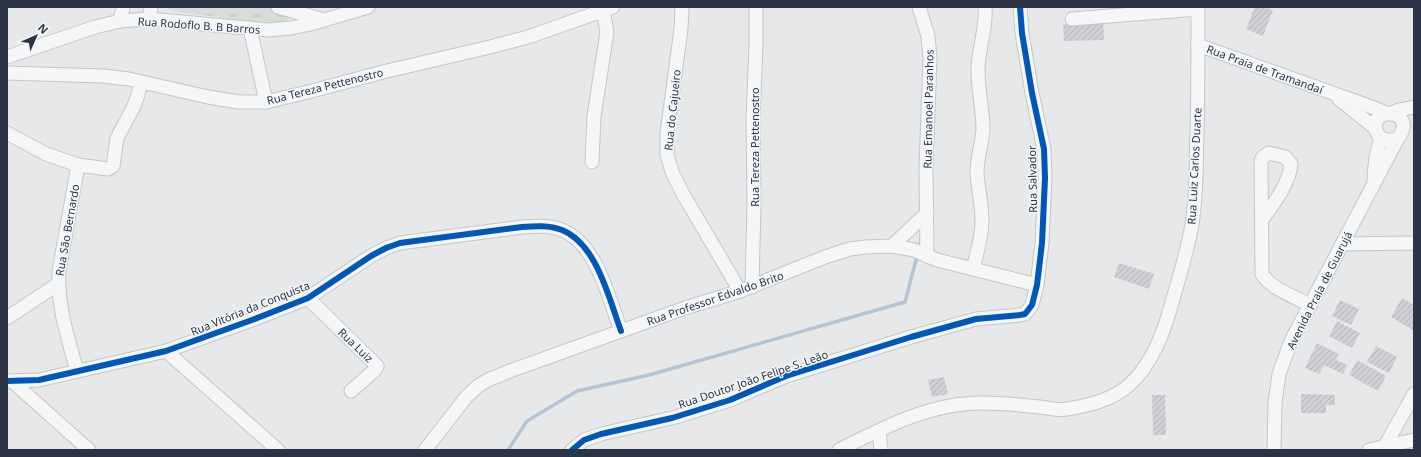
<svg xmlns="http://www.w3.org/2000/svg" width="1421" height="457" font-family="'Noto Sans',sans-serif">
  <style>
    .park { fill: url(#park-tufts) }
    .lines { fill: none; stroke-linecap: round; stroke-linejoin: round }
    .stream { stroke: #b4c4d5; stroke-width: 3.5 }
    .building { fill: url(#building-hatch) }
    .minor-casing { stroke: #c4c6c8; stroke-width: 15 }
    .minor { stroke: #f5f6f7; stroke-width: 13 }
    .cycleway-casing { stroke: #f4f6f9; stroke-width: 8 }
    .cycleway { stroke: #0057b8; stroke-width: 6 }
    .labels { text-anchor: middle; dominant-baseline: central; stroke-width: 3; stroke-linejoin: round; paint-order: stroke }
    .street-label { font-size: 11px; fill: #2b3445; stroke: #f4f6f9 }
  </style>
  <defs>
    <pattern id="park-tufts" width="24" height="20" patternUnits="userSpaceOnUse"><rect width="24" height="20" fill="#d6ded6"/><path d="M3 7l-1-3M5 7V3M7 7l1-3M15 17l-1-3M17 17v-4M19 17l1-3" fill="none" stroke="#b8bfb9"/></pattern>
    <pattern id="building-hatch" width="6" height="6" patternUnits="userSpaceOnUse"><rect width="6" height="6" fill="#ced0d3"/><path d="M-1 1l2-2M0 6l6-6M5 7l2-2" fill="none" stroke="#b1b3b6"/></pattern>
  </defs>
  <rect width="100%" height="100%" fill="#e6e8ea"/>
  <!-- park -->
  <path class="park" d="M167,7h100l24,8 -4,6 -9,4 -107,-14z"/>
  <g class="lines">
    <!-- stream -->
    <path class="stream" d="M508,450l19,-29 50,-30 72,-16 256,-73 16,-61"/>
  </g>
  <!-- building -->
  <g class="building">
    <path d="M1255,7h10l8,3 -10,26 -17,-7z"/>
    <path d="M1103,23l1,17 -40,1 -1,-17z"/>
    <path d="M1119,263l35,11 -5,15 -35,-12z"/>
    <path d="M1402,298l12,7v26l-23,-14z"/>
    <path d="M1340,300l19,9 -8,16 -19,-9z"/>
    <path d="M1337,321l23,12 -8,15 -23,-12z"/>
    <path d="M1317,343l22,11 -3,6 11,5 -4,9 -19,-9 -5,9 -14,-6z"/>
    <path d="M1376,346l21,11 -8,16 -22,-11z"/>
    <path d="M1357,360l29,16 -8,15 -29,-16z"/>
    <path d="M944,377l4,17 -16,3 -4,-17z"/>
    <path d="M1301,394l34,1v10h-9v8h-25z"/>
    <path d="M1152,395h13l1,40h-13z"/>
  </g>
  <g class="lines">
    <defs>
      <g id="minor">
        <path d="M278,7l46,13 44,-13"/>
        <path d="M682,7l-1,22 -14,104v22l5,17 11,22 57,97"/>
        <path d="M919,7l9,29 2,22 -4,109 1,89"/>
        <path d="M149,19l2,-12"/>
        <path d="M1072,19l126,-10"/>
        <path d="M120,21l3,-14"/>
        <path d="M250,28l16,74"/>
        <path d="M1198,45l171,61 17,7"/>
        <path d="M7,57l88,-30 25,-6 29,-2 119,11 23,-2 20,-4 13,-4"/>
        <path d="M7,73l96,3 26,3 79,18 31,5h27l38,-9 83,-22 103,-24 38,-10 85,-30"/>
        <path d="M1339,99l36,29"/>
        <path d="M1392,113l7,-3 15,-3"/>
        <path d="M7,133l39,21 32,11 30,4 5,-3 4,-28 16,-30 4,-10 4,-16"/>
        <path d="M592,162l2,-46 13,-84 -4,-22"/>
        <path d="M1374,181c0,-15 2,-28 7,-43"/>
        <path d="M1262,220c11,-16 27,-35 29,-56l-6,-7 -16,-4 -6,4 -2,4 1,113c8,14 33,23 48,31"/>
        <path d="M1342,244l72,-1"/>
        <path d="M892,246l35,-33"/>
        <path d="M973,268c4,-15 9,-31 9,-47 0,-17 -4,-32 -5,-48 0,-15 5,-29 6,-43 0,-20 -5,-40 -5,-60 0,-22 9,-41 7,-63"/>
        <path d="M752,287l2,-82 -1,-86 3,-75v-37"/>
        <path d="M308,298l69,68 -2,4 -24,21"/>
        <path d="M7,318l51,-34"/>
        <path d="M166,351l112,99"/>
        <path d="M77,371c-9,-34 -20,-64 -18,-100l19,-106"/>
        <path d="M7,381l32,-1 127,-29 86,-31 56,-22 63,-42 15,-8 14,-5 122,-16c13,-1 27,-2 40,3 35,14 47,69 59,101"/>
        <path d="M13,382l76,68"/>
        <path d="M879,431l2,19"/>
        <path d="M1385,446l29,-52"/>
        <path d="M425,450l42,-54 11,-10 10,-6 22,-9 175,-63 55,-17 85,-34 25,-8 16,-2 26,-1 22,4 23,10 100,25"/>
        <path d="M572,450l12,-10 17,-6 71,-16 58,-18 56,-24 125,-39 65,-18 44,-4 5,-1 7,-9 5,-20 5,-42 3,-65 -1,-29 -12,-56 -10,-60 -2,-26"/>
        <path d="M839,450c45,-23 94,-48 145,-47 19,0 37,2 56,4 9,1 19,4 28,2 22,-4 44,-9 61,-24 24,-21 36,-56 44,-86 7,-25 15,-50 19,-75 5,-30 4,-61 5,-91 1,-42 1,-84 1,-126"/>
        <path d="M1274,450l1,-47 4,-29 12,-33 107,-203c21,-27 -28,-34 -22,-8 3,11 13,12 22,8"/>
        <path d="M1369,450l45,-10"/>
      </g>
    </defs>
    <!-- minor casing -->
    <use href="#minor" class="minor-casing"/>
    <!-- minor -->
    <use href="#minor" class="minor"/>
    <defs>
      <g id="cycleway">
        <path d="M7,381l32,-1 127,-29 86,-31 56,-22 63,-42 15,-8 14,-5 122,-16c13,-1 27,-2 40,3 35,14 47,69 59,101"/>
        <path d="M572,450l12,-10 17,-6 71,-16 58,-18 56,-24 125,-39 65,-18 44,-4 5,-1 7,-9 5,-20 5,-42 3,-65 -1,-29 -12,-56 -10,-60 -2,-26"/>
      </g>
    </defs>
    <!-- cycleway casing -->
    <use href="#cycleway" class="cycleway-casing"/>
    <!-- cycleway -->
    <use href="#cycleway" class="cycleway"/>
  </g>
  <g class="labels">
    <!-- street labels -->
    <g class="street-label">
      <text transform="translate(199 25) rotate(4)">Rua Rodoflo B. B Barros</text>
      <text transform="translate(1265 69) rotate(20)">Rua Praia de Tramandaí</text>
      <text transform="translate(325 86) rotate(-14)">Rua Tereza Pettenostro</text>
      <text transform="translate(928 109) rotate(-89)">Rua Emanoel Paranhos</text>
      <text transform="translate(672 110) rotate(-84)">Rua do Cajueiro</text>
      <text transform="translate(754 147) rotate(-90)">Rua Tereza Pettenostro</text>
      <text transform="translate(1194 166) rotate(-87)">Rua Luiz Carlos Duarte</text>
      <text transform="translate(1032 179) rotate(-91)">Rua Salvador</text>
      <text transform="translate(67 230) rotate(-80)">Rua São Bernardo</text>
      <text transform="translate(1319 290) rotate(-63)">Avenida Praia de Guarujá</text>
      <text transform="translate(715 298) rotate(-19)">Rua Professor Edvaldo Brito</text>
      <text transform="translate(250 308) rotate(-22)">Rua Vitória da Conquista</text>
      <text transform="translate(356 345) rotate(44)">Rua Luiz</text>
      <text transform="translate(753 379) rotate(-19)">Rua Doutor João Felipe S. Leão</text>
    </g>
  </g>
  <!-- border -->
  <rect width="1421" height="457" fill="none" stroke="#2b3445" stroke-width="16"/>
  <!-- north arrow -->
  <g transform="translate(36 36) rotate(45)" stroke="#f4f6f9" stroke-width="3" paint-order="stroke">
  <path d="M0-3L7 15L0 10L-7 15Z" fill="#2b3445"/>
  <text y="-6" font-size="11" font-weight="bold" text-anchor="middle" fill="#2b3445">N</text>
  </g>
</svg>
